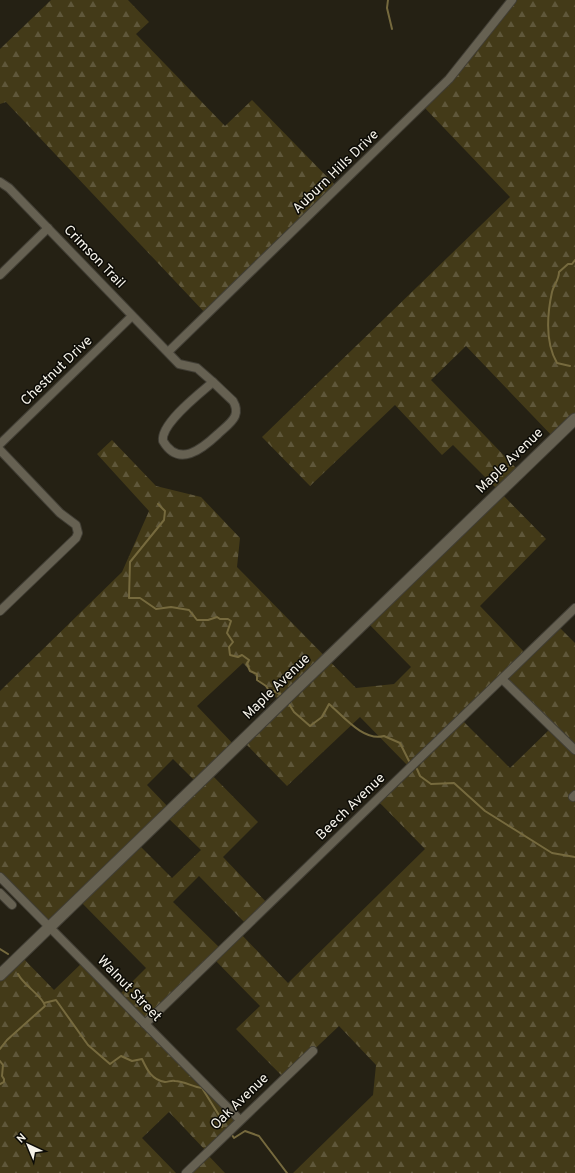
<svg xmlns="http://www.w3.org/2000/svg" width="575" height="1173" font-family="Overpass,sans-serif">
  <style>
    .forest { fill: url(#forest-firs); fill-rule: evenodd }
    .lines { fill: none; stroke-linecap: round; stroke-linejoin: round }
    .stream { stroke: #766a3e; stroke-width: 2 }
    .minor-casing { stroke: #413e35; stroke-width: 10 }
    .tertiary-casing { stroke: #413e35; stroke-width: 13 }
    .minor { stroke: #666152; stroke-width: 8 }
    .tertiary { stroke: #666152; stroke-width: 11 }
    .labels { text-anchor: middle; dominant-baseline: central; stroke-width: 3; stroke-linejoin: round; paint-order: stroke }
    .street-label { font-size: 14px; fill: #f5f2e9; stroke: #0c0b06 }
  </style>
  <defs>
    <pattern id="forest-firs" width="22" height="20" patternUnits="userSpaceOnUse"><rect width="22" height="20" fill="#433a18"/><path d="M5 1l3.5 6h-7zM16 11l3.5 6h-7z" fill="#5f573a"/></pattern>
  </defs>
  <rect width="100%" height="100%" fill="#252114"/>
  <!-- forest -->
  <g class="forest">
    <path d="M51,0h77l21,22 -13,12 89,92 27,-26 86,88 -131,127 -201,-213 -6,2v-55z"/>
    <path d="M512,0h63v419l-20,20 -89,-93 -35,34 89,92 -20,20 46,47 -66,67 47,49 30,-30 18,18v530h-282l80,-78 3,-30 -37,-39 -55,52 -48,-49 24,-23 -46,-47 -68,65 94,96 -33,32 -38,-40 -27,26 34,35h-176v-198l21,-19 33,34 30,-29 34,35 28,-28 -67,-68 -29,27 -50,-50v-186l122,-119 27,-61 -52,-57 15,-14 44,46 45,11 39,41 -3,29 119,121 38,-4 17,-17 -45,-46 134,-129 -47,-47 -11,10 -47,-50 -85,81 -48,-49 248,-240 -88,-92zM243,663l38,40 -38,38 44,45 73,-69 50,51 -33,32 48,49 -137,134 -48,-50 -18,17 -49,-48 26,-26 49,50 21,-21 -46,-48 35,-35 -48,-49 26,-26 -39,-41zM502,679l50,48 -42,41 -49,-49zM173,759l25,25 -27,26 -24,-25zM166,816l35,34 -29,28 -35,-35z"/>
    <path d="M206,1153l19,20h-39z"/>
  </g>
  <g class="lines">
    <!-- stream -->
    <g class="stream">
      <path d="M388,0l-1,8 5,21"/>
      <path d="M570,366l-13,-3c-12,-21 -10,-48 -5,-71 2,-8 7,-12 7,-20l9,-8h4l3,-4"/>
      <path d="M158,504l7,7 -1,9 -34,42 -1,36h11l16,11 15,-2 18,3 8,10h11l9,-3 3,2h8l3,2 -4,12 6,9 -4,5 1,8 8,2 4,-2 7,5 -2,4 3,7 7,3v6l9,6 4,6 4,-1 6,3"/>
      <path d="M289,704l5,8 16,14 12,-9 7,-13c14,12 35,38 55,32l16,7 9,18"/>
      <path d="M417,769l3,7 11,8 23,-1 31,28 67,42 23,4"/>
      <path d="M0,949l8,5"/>
      <path d="M44,1003l12,-3 32,45 22,19 11,-8 11,5 10,-2c5,11 10,21 23,23 3,0 7,-2 10,-1 9,0 18,6 27,7l20,32v7"/>
      <path d="M0,1049l7,-9 38,-34c-2,-10 -21,-20 -27,-32"/>
      <path d="M0,1061l3,4 -1,11 2,3v3l-4,2"/>
      <path d="M232,1135l2,3 11,-7 14,5 28,37"/>
    </g>
    <defs>
      <g id="minor">
        <path d="M0,182l9,6 170,176 18,4 16,14"/>
        <path d="M0,275l48,-47"/>
        <path d="M168,352l281,-273 63,-79"/>
        <path d="M213,382l20,19c3,5 4,10 2,15 -3,7 -12,13 -17,18 -16,15 -39,34 -55,7 -3,-17 37,-48 50,-59z"/>
        <path d="M0,444l132,-128"/>
        <path d="M0,450l60,63 16,12 2,8 -2,5 -76,73"/>
        <path d="M502,679l73,71"/>
        <path d="M573,797l2,-2"/>
        <path d="M0,877l240,243"/>
        <path d="M0,893l12,12"/>
        <path d="M145,1024l430,-416"/>
        <path d="M186,1173l127,-122"/>
      </g>
      <path id="tertiary" d="M0,975l575,-556"/>
    </defs>
    <!-- minor casing -->
    <use href="#minor" class="minor-casing"/>
    <!-- tertiary casing -->
    <use href="#tertiary" class="tertiary-casing"/>
    <!-- minor -->
    <use href="#minor" class="minor"/>
    <!-- tertiary -->
    <use href="#tertiary" class="tertiary"/>
  </g>
  <g class="labels">
    <!-- street labels -->
    <g class="street-label">
      <text transform="translate(336 172) rotate(-44)">Auburn Hills Drive</text>
      <text transform="translate(94 257) rotate(46)">Crimson Trail</text>
      <text transform="translate(57 371) rotate(-44)">Chestnut Drive</text>
      <text transform="translate(510 461) rotate(-44)">Maple Avenue</text>
      <text transform="translate(277 687) rotate(-44)">Maple Avenue</text>
      <text transform="translate(351 807) rotate(-44)">Beech Avenue</text>
      <text transform="translate(129 989) rotate(46)">Walnut Street</text>
      <text transform="translate(240 1102) rotate(-44)">Oak Avenue</text>
    </g>
  </g>
  <!-- north arrow -->
  <g transform="translate(28 1145) rotate(316)" stroke="#0c0b06" stroke-width="3" paint-order="stroke">
  <path d="M0-3L7 15L0 10L-7 15Z" fill="#f5f2e9"/>
  <text y="-6" font-size="11" font-weight="bold" text-anchor="middle" fill="#f5f2e9">N</text>
  </g>
</svg>
